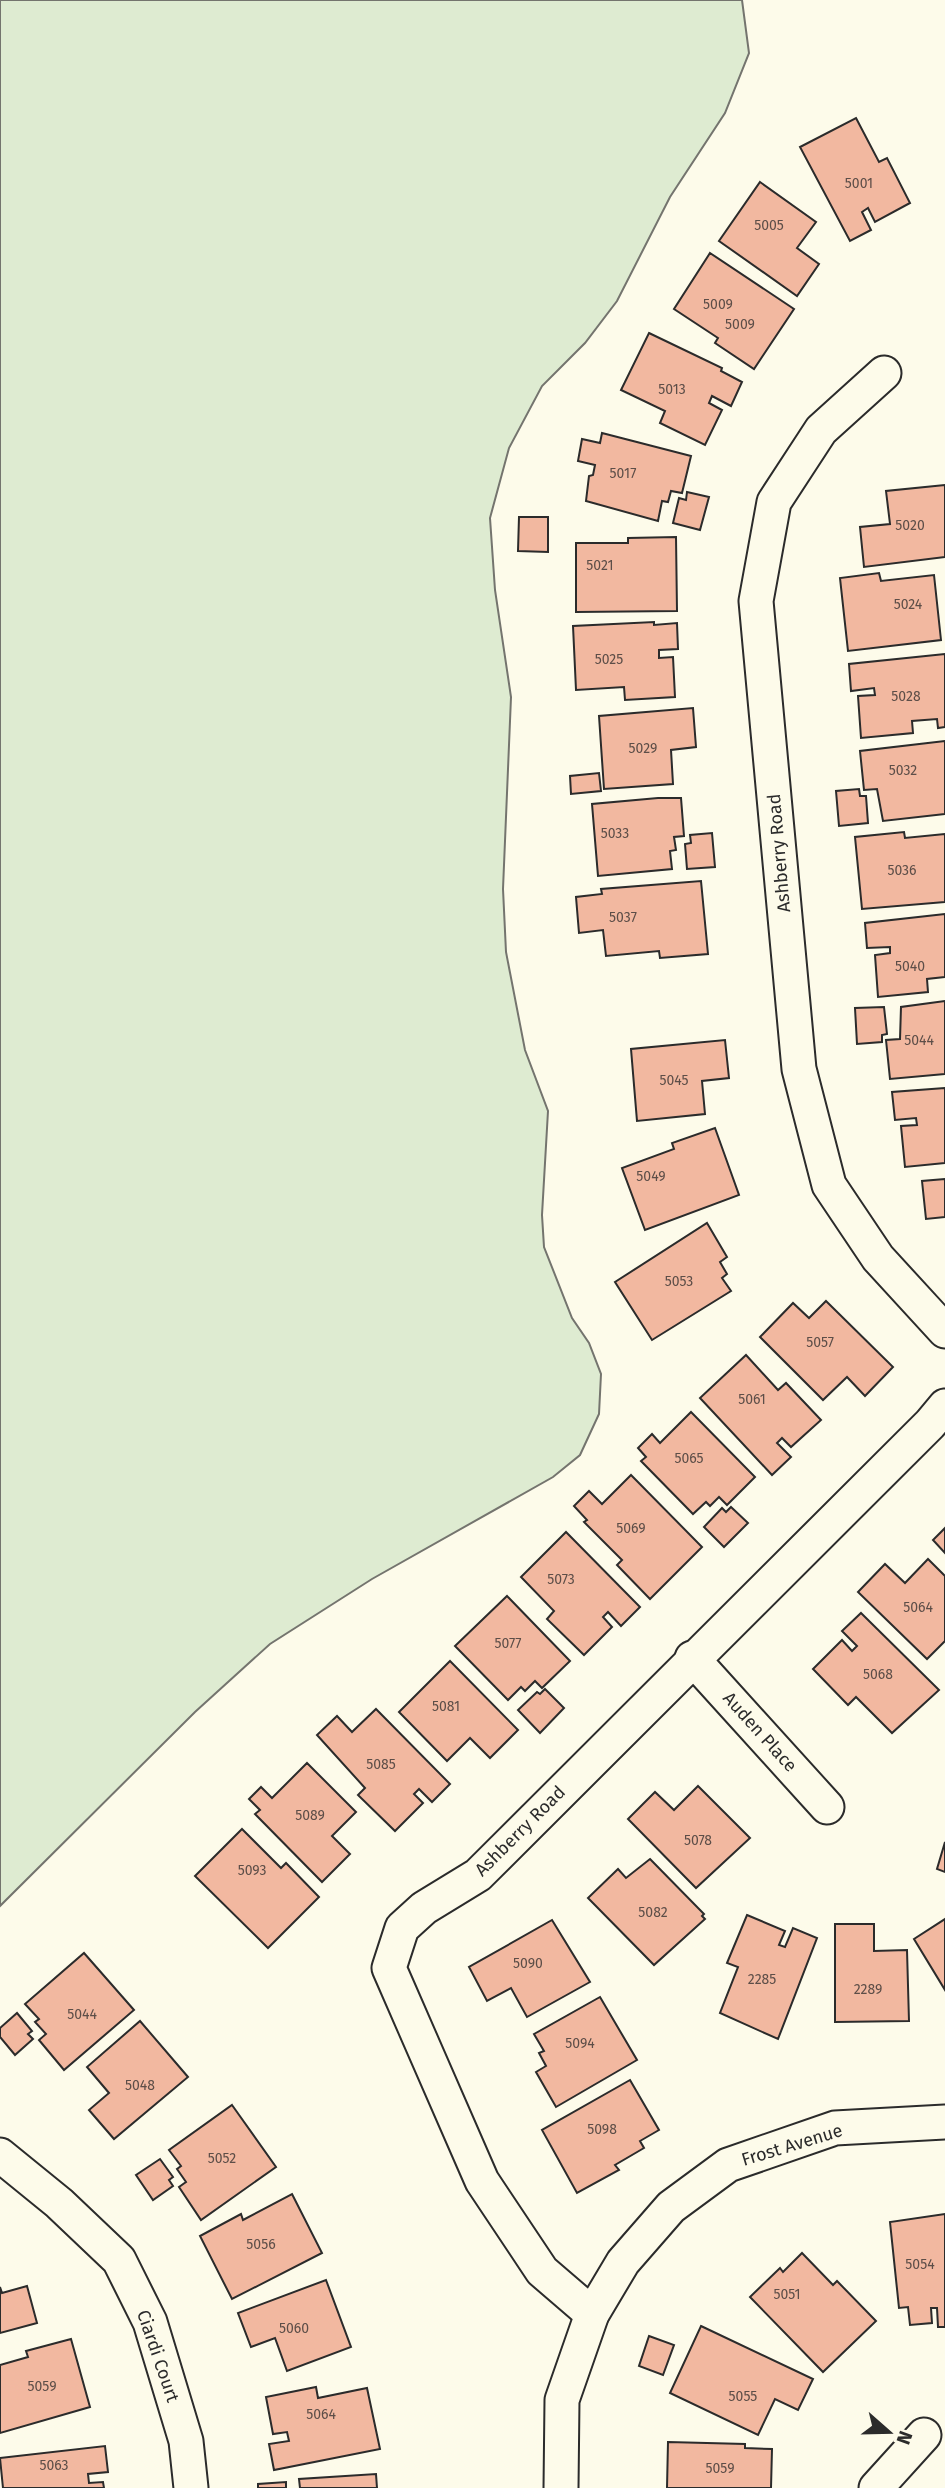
<svg xmlns="http://www.w3.org/2000/svg" width="945" height="2488" font-family="'Fira Sans',sans-serif">
  <style>
    .green { fill: #deebd1; stroke: #74746e; stroke-width: 2 }
    .building { fill: #f2b8a0; stroke: #2b2b2b; stroke-width: 2 }
    .lines { fill: none; stroke-linecap: round; stroke-linejoin: round }
    .street-casing { stroke: #2b2b2b; stroke-width: 37 }
    .street { stroke: #fdfbea; stroke-width: 33 }
    .labels { text-anchor: middle; dominant-baseline: central; stroke-width: 5; stroke-linejoin: round; paint-order: stroke }
    .number-label { font-size: 14px; fill: #5d4e48 }
    .street-label { font-size: 18px; fill: #2b2b2b; stroke: #fdfbea }
  </style>
  <rect width="100%" height="100%" fill="#fdfbea"/>
  <!-- green -->
  <path class="green" d="M0,0h742l7,53 -24,60 -55,84 -53,104 -32,42 -43,43 -33,62 -19,70 5,72 16,107 -8,192 3,63 19,98 23,61 -6,104 2,32 28,71 17,25 12,31 -2,40 -19,41 -27,22 -181,102 -102,65 -75,68 -195,194z"/>
  <!-- building -->
  <g class="building">
    <path d="M856,118l23,44 8,-4 23,45 -35,19 -7,-14 -6,4 9,18 -21,11 -50,-94z"/>
    <path d="M760,182l56,40 -19,26 22,16 -22,32 -78,-55z"/>
    <path d="M710,253l84,56 -40,60 -39,-26 3,-5 -44,-29z"/>
    <path d="M649,333l73,35 -1,3 21,11 -11,24 -19,-10 -3,7 13,7 -17,35 -45,-22 5,-12 -44,-21z"/>
    <path d="M602,433l89,23 -9,37 -11,-2 -3,11 -6,-1 -4,20 -72,-20 3,-25 4,-1 2,-10 -17,-4 4,-22 18,4z"/>
    <path d="M945,485v72l-81,10 -4,-40 30,-3 -4,-33z"/>
    <path d="M687,492l22,5 -9,33 -27,-7 6,-25 7,2z"/>
    <path d="M519,517h29v35l-30,-1z"/>
    <path d="M676,537l1,74 -101,1v-69h52v-5z"/>
    <path d="M879,573l2,8 53,-6 7,65 -93,11 -8,-73z"/>
    <path d="M654,622v3l23,-2 1,26 -19,1v8l14,-1 2,40 -50,3 -1,-13 -48,3 -3,-64z"/>
    <path d="M945,654v73l-7,1 -1,-9 -25,2 1,12 -52,5 -3,-42 17,-1 -1,-7 -23,3 -2,-27z"/>
    <path d="M693,708l3,39 -25,3 2,34 -69,5 -5,-73z"/>
    <path d="M945,741v73l-62,7 -6,-32 -13,1 -4,-39z"/>
    <path d="M599,773l2,18 -30,3 -1,-18z"/>
    <path d="M859,789l1,7h6l2,27 -29,3 -3,-35z"/>
    <path d="M658,798h23l3,38 -10,1 2,13 -6,1 2,18 -74,7 -6,-72z"/>
    <path d="M904,832l1,6 40,-4v68l-83,7 -7,-72z"/>
    <path d="M712,833l3,34 -28,2 -2,-25 6,-1 -1,-8z"/>
    <path d="M701,881l7,73 -48,4 -1,-7 -53,5 -3,-26 -24,3 -3,-36 26,-3 -1,-5z"/>
    <path d="M945,914v63l-18,2 1,13 -50,5 -3,-42 15,-2v-6l-23,1 -2,-25z"/>
    <path d="M945,1001v73l-55,5 -4,-39 14,-1 1,-32z"/>
    <path d="M884,1007l3,27 -5,1v7l-25,2 -2,-36z"/>
    <path d="M725,1040l4,38 -27,3 3,33 -68,7 -6,-72z"/>
    <path d="M945,1088v75l-40,4 -4,-41 16,-1 -1,-7 -21,2 -3,-28z"/>
    <path d="M715,1128l24,67 -94,35 -23,-62 52,-19 -2,-6z"/>
    <path d="M945,1179v38l-19,2 -4,-38z"/>
    <path d="M707,1223l20,34 -7,5 7,12 -5,4 9,13 -79,49 -37,-58z"/>
    <path d="M826,1301l67,66 -28,29 -18,-19 -24,23 -63,-63 33,-34 16,15z"/>
    <path d="M746,1355l32,35 8,-7 35,37 -30,27 -9,-9 -5,5 14,14 -19,18 -72,-77z"/>
    <path d="M691,1412l64,65 -28,28 -8,-8 -9,9 -4,-4 -13,12 -52,-53 5,-4 -8,-9 14,-14 8,9z"/>
    <path d="M631,1475l71,72 -52,52 -33,-34 5,-5 -38,-38 3,-2 -13,-14 15,-15 13,13z"/>
    <path d="M731,1507l17,16 -24,24 -20,-20 18,-19 4,4z"/>
    <path d="M945,1528v25l-12,-13z"/>
    <path d="M566,1532l74,75 -19,19 -13,-14 -5,5 9,10 -28,28 -37,-36 7,-8 -33,-34z"/>
    <path d="M928,1559l17,17v65l-18,18 -69,-67 27,-28 20,19z"/>
    <path d="M507,1596l63,65 -28,27 -7,-7 -10,10 -4,-4 -13,13 -53,-54z"/>
    <path d="M861,1613l78,77 -47,43 -36,-36 -8,8 -35,-36 29,-29 10,11 5,-5 -15,-15z"/>
    <path d="M450,1661l68,69 -28,28 -20,-20 -23,23 -48,-49z"/>
    <path d="M545,1689l19,19 -24,25 -22,-23 19,-18 3,2z"/>
    <path d="M376,1709l74,75 -18,18 -13,-13 -5,5 9,9 -28,28 -37,-36 7,-7 -48,-53 20,-19 15,16z"/>
    <path d="M307,1763l49,49 -24,24 18,18 -28,28 -67,-68 5,-4 -11,-11 12,-12 11,11z"/>
    <path d="M698,1786l52,52 -54,50 -68,-69 27,-27 19,18z"/>
    <path d="M242,1829l39,39 5,-5 33,34 -51,51 -73,-72z"/>
    <path d="M945,1842v30l-8,-3z"/>
    <path d="M650,1859l54,55 -2,2 3,3 -51,46 -66,-67 30,-29 8,9z"/>
    <path d="M747,1915l38,16 -6,14 6,2 8,-19 24,10 -39,101 -58,-26 18,-46 -11,-4z"/>
    <path d="M945,1919v71l-31,-51z"/>
    <path d="M552,1920l38,62 -63,35 -16,-29 -24,13 -18,-34z"/>
    <path d="M835,1924h39v27l33,-1 2,71 -74,1z"/>
    <path d="M84,1953l50,57 -70,60 -25,-30 7,-6 -11,-12 4,-3 -14,-15z"/>
    <path d="M600,1997l37,63 -81,47 -20,-35 10,-6 -7,-13 5,-2 -10,-17z"/>
    <path d="M17,2013l15,18 -4,3 5,5 -18,16 -15,-18v-9z"/>
    <path d="M140,2021l48,56 -74,62 -25,-29 20,-17 -22,-26z"/>
    <path d="M630,2080l29,50 -19,11 4,7 -29,17 4,5 -42,23 -35,-63z"/>
    <path d="M232,2105l44,62 -75,53 -22,-33 7,-5 -9,-13 4,-3 -12,-16z"/>
    <path d="M160,2159l13,18 -4,3 4,6 -20,14 -17,-25z"/>
    <path d="M292,2194l30,59 -90,46 -32,-63 41,-22 2,6z"/>
    <path d="M945,2214v113h-7l-1,-19h-6l1,15 -22,2 -2,-18 -9,1 -9,-86z"/>
    <path d="M802,2253l31,32 4,-4 39,40 -53,51 -73,-75 30,-29 3,4z"/>
    <path d="M326,2280l25,67 -64,24 -12,-33 -24,9 -13,-34z"/>
    <path d="M27,2286l10,37 -37,10v-46l2,6z"/>
    <path d="M701,2326l112,53 -15,31 -23,-11 -17,36 -88,-42z"/>
    <path d="M649,2336l25,9 -11,30 -24,-9z"/>
    <path d="M71,2339l19,68 -90,26v-68l28,-8 -2,-6z"/>
    <path d="M316,2387l2,11 49,-10 13,61 -106,21 -5,-26 20,-3 -2,-9 -14,2 -7,-37z"/>
    <path d="M668,2442l77,2v4l27,1 -1,39h-104z"/>
    <path d="M105,2446l3,26 -20,2 1,9 14,-1 1,6h-101l-3,-30z"/>
    <path d="M376,2474l1,14h-77l-1,-9z"/>
    <path d="M286,2482v6h-28v-4z"/>
  </g>
  <g class="lines">
    <defs>
      <g id="street">
        <path d="M884,373l-63,57 -47,72 -18,99 43,468 30,116 49,73 67,73"/>
        <path d="M692,1658l135,149"/>
        <path d="M0,2155l59,48 60,57 31,62 36,119 5,47"/>
        <path d="M592,2314l-50,-43 -60,-90 -93,-213 13,-40 22,-20 54,-33 452,-451 15,-18"/>
        <path d="M561,2488l1,-88 30,-86 31,-52 48,-55 57,-42 107,-37 110,-6"/>
        <path d="M876,2488l48,-53"/>
      </g>
    </defs>
    <!-- street casing -->
    <use href="#street" class="street-casing"/>
    <!-- street -->
    <use href="#street" class="street"/>
  </g>
  <g class="labels">
    <!-- number labels -->
    <g class="number-label">
      <text x="859" y="183">5001</text>
      <text x="769" y="225">5005</text>
      <text x="718" y="304">5009</text>
      <text x="740" y="324">5009</text>
      <text x="672" y="389">5013</text>
      <text x="623" y="473">5017</text>
      <text x="910" y="525">5020</text>
      <text x="600" y="565">5021</text>
      <text x="908" y="604">5024</text>
      <text x="609" y="659">5025</text>
      <text x="906" y="696">5028</text>
      <text x="643" y="748">5029</text>
      <text x="903" y="770">5032</text>
      <text x="615" y="833">5033</text>
      <text x="902" y="870">5036</text>
      <text x="623" y="917">5037</text>
      <text x="910" y="966">5040</text>
      <text x="919" y="1040">5044</text>
      <text x="674" y="1080">5045</text>
      <text x="651" y="1176">5049</text>
      <text x="679" y="1281">5053</text>
      <text x="820" y="1342">5057</text>
      <text x="752" y="1399">5061</text>
      <text x="689" y="1458">5065</text>
      <text x="631" y="1528">5069</text>
      <text x="561" y="1579">5073</text>
      <text x="918" y="1607">5064</text>
      <text x="508" y="1643">5077</text>
      <text x="878" y="1674">5068</text>
      <text x="446" y="1706">5081</text>
      <text x="381" y="1764">5085</text>
      <text x="310" y="1815">5089</text>
      <text x="698" y="1840">5078</text>
      <text x="252" y="1870">5093</text>
      <text x="653" y="1912">5082</text>
      <text x="528" y="1963">5090</text>
      <text x="762" y="1979">2285</text>
      <text x="868" y="1989">2289</text>
      <text x="82" y="2014">5044</text>
      <text x="580" y="2043">5094</text>
      <text x="140" y="2085">5048</text>
      <text x="602" y="2129">5098</text>
      <text x="222" y="2158">5052</text>
      <text x="261" y="2244">5056</text>
      <text x="920" y="2264">5054</text>
      <text x="787" y="2294">5051</text>
      <text x="294" y="2328">5060</text>
      <text x="42" y="2386">5059</text>
      <text x="743" y="2396">5055</text>
      <text x="321" y="2414">5064</text>
      <text x="54" y="2465">5063</text>
      <text x="720" y="2468">5059</text>
    </g>
    <!-- street labels -->
    <g class="street-label">
      <text transform="translate(779 853) rotate(-95)">Ashberry Road</text>
      <text transform="translate(760 1732) rotate(48)">Auden Place</text>
      <text transform="translate(520 1831) rotate(-45)">Ashberry Road</text>
      <text transform="translate(792 2145) rotate(-17)">Frost Avenue</text>
      <text transform="translate(158 2356) rotate(71)">Ciardi Court</text>
    </g>
  </g>
  <!-- north arrow -->
  <g transform="translate(889 2432) rotate(110)" stroke="#fdfbea" stroke-width="5" paint-order="stroke">
  <path d="M0-5L12 26L0 18L-12 26Z" fill="#2b2b2b"/>
  <text y="-10" font-size="19" font-weight="bold" text-anchor="middle" fill="#2b2b2b">N</text>
  </g>
</svg>
